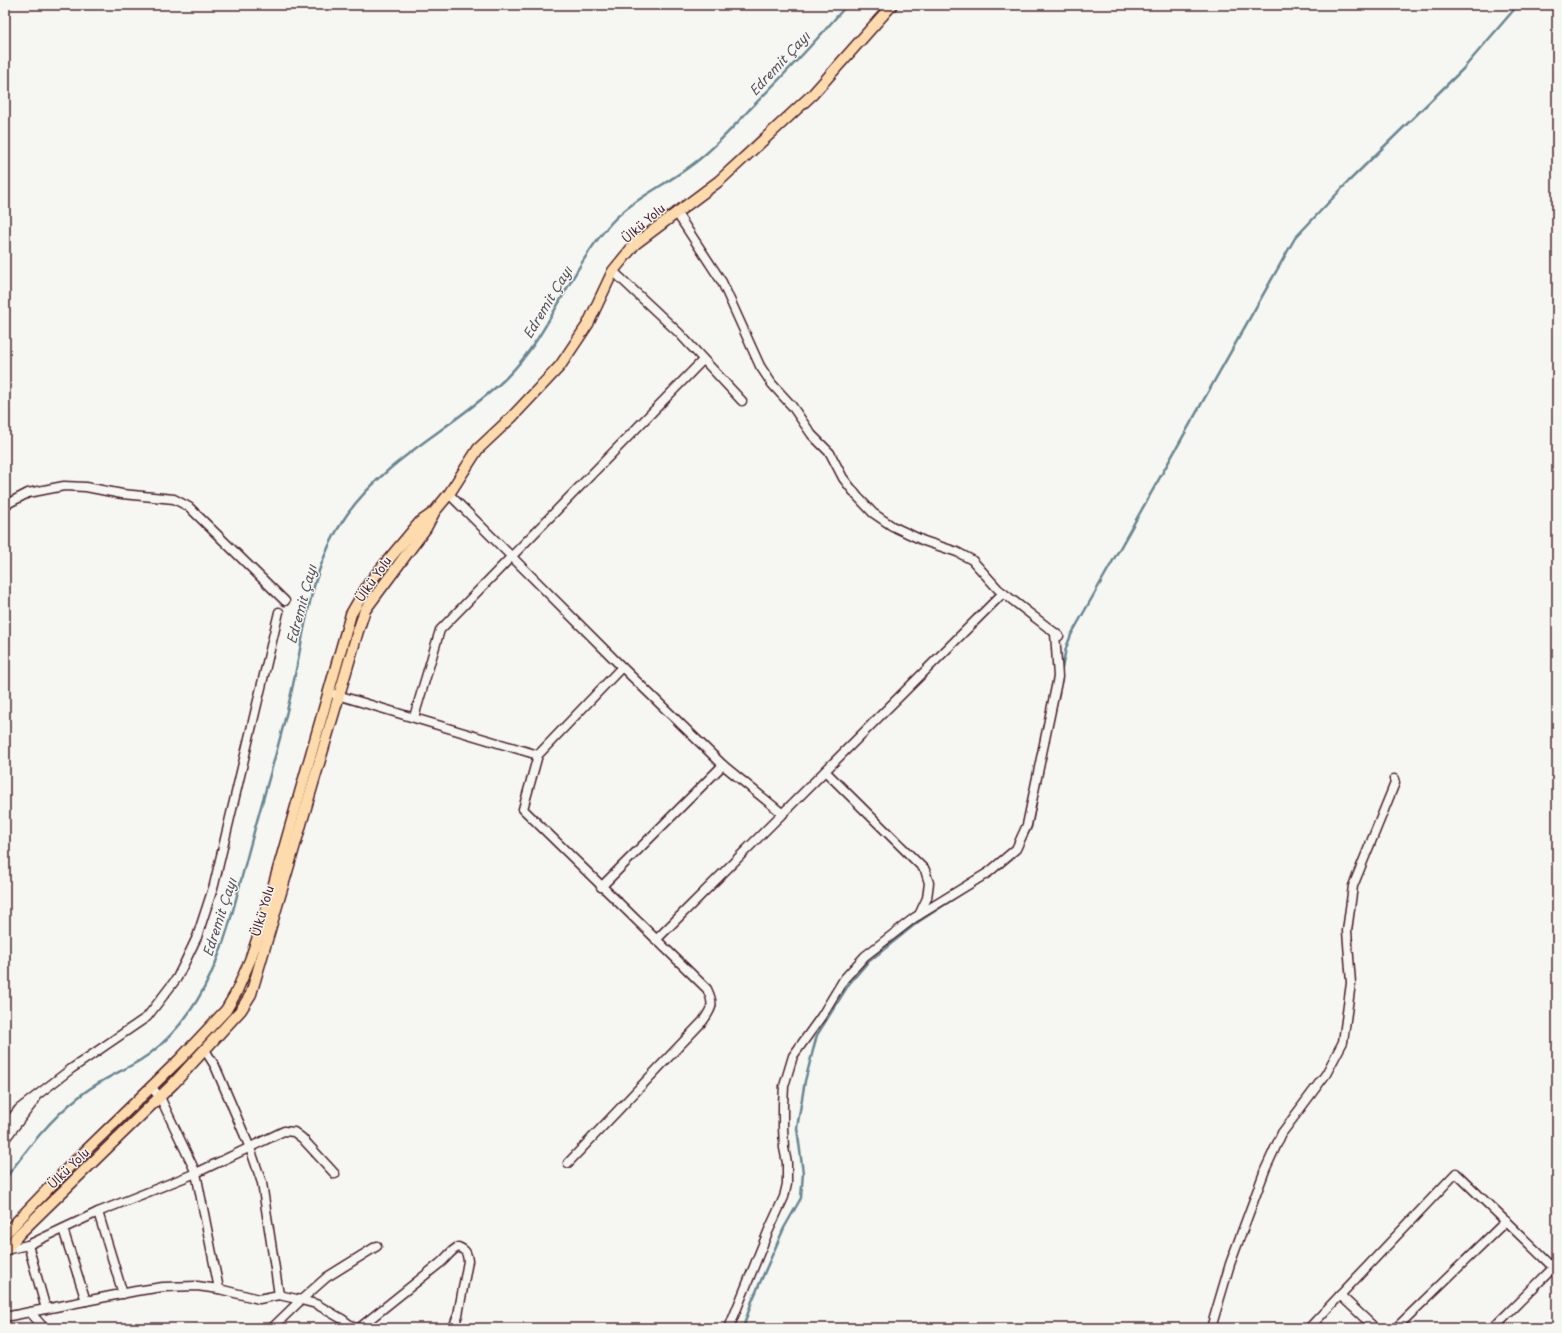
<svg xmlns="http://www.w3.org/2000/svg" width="1562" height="1333" font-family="'Playpen Sans',sans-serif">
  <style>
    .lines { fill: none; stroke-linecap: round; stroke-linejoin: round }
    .stream { stroke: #678693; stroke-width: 2.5 }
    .minor-casing { stroke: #4a1f2b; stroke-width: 11 }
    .major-casing { stroke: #4a1f2b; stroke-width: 13 }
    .minor { stroke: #f6f6f2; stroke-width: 8 }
    .major { stroke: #fedbac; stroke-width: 10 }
    .labels { text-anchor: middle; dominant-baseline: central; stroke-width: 3; stroke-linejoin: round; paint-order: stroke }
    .street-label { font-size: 12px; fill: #4a1f2b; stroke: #f6f6f2 }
    .water-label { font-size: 13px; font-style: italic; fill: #59525f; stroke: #f6f6f2 }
  </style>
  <rect width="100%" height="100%" fill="#f6f6f2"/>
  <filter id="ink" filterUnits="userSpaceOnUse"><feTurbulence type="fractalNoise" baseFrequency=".025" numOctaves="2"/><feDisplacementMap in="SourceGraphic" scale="8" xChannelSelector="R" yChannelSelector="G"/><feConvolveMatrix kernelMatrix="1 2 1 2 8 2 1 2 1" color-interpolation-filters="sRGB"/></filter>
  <g filter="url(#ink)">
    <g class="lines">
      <!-- stream -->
      <g class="stream">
        <path d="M1061,674l5,-26 5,-13 224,-397 54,-57 114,-112 55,-64"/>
        <path d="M1021,847l10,-19 10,-53"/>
        <path d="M1002,866l11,-8 4,-6"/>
        <path d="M5,1179c22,-30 46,-61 75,-83 18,-15 39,-23 59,-35 31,-19 56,-52 71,-85 20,-44 29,-91 42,-137 13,-48 28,-96 39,-145 14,-61 18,-125 55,-178 41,-59 109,-89 159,-137 47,-46 63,-108 106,-156 25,-27 62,-41 91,-66 17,-14 32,-31 47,-47 34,-34 67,-69 98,-105"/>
        <path d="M743,1328l9,-27 32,-73 17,-30 2,-25 -6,-45 8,-47 12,-46 32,-51 18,-21 51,-41 57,-37"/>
      </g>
      <defs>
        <g id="minor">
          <path d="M676,212l46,70 38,84 12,18 20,22 20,29 18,18 13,25 14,18 16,17 19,13 32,15 33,11 15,8 26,29 61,47"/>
          <path d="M613,271l66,62 63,68"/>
          <path d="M449,494l173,173 101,98 60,49"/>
          <path d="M5,505l23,-12 36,-7 22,1 36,7 52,5 15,8 96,94"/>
          <path d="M334,694l204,61"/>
          <path d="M414,717l26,-87 263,-270"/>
          <path d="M825,771l100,99 4,13 -2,15 -8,17"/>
          <path d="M601,887l122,-122"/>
          <path d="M656,940l347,-347"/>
          <path d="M205,1050l10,16 35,82 12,35 17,112"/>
          <path d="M151,1087l9,10 36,76 23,116"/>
          <path d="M5,1127l14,-18 52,-40 76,-52 30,-39 8,-16 12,-25 17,-52 65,-273"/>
          <path d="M5,1139l30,-39"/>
          <path d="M568,1163l135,-142c10,-14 11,-17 4,-32l-184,-180 15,-54 84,-88"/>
          <path d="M98,1212l25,82"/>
          <path d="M63,1229l23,72"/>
          <path d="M28,1245l18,64"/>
          <path d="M5,1250l23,-5 70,-33 98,-39 88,-42 10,1 8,6 33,36"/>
          <path d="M1340,1295l35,33"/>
          <path d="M30,1312l14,16"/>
          <path d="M5,1317l131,-26 27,-4 34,-1 22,3 40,10 20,-4 22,5 15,4 26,15 12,9"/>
          <path d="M272,1328l29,-28 26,-23 50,-31"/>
          <path d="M359,1328l80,-64c7,-5 11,-13 19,-17 8,3 9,6 10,14l-10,54 -5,13"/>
          <path d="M729,1328l39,-96 16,-35 3,-13v-21l-3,-15 -1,-21v-22l1,-19 9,-30 28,-39 23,-38 21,-23 49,-38 75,-46 27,-23 11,-24 31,-148 -3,-44"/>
          <path d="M1211,1328l19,-64 35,-94 17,-37 44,-59 17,-32 8,-59 -4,-52 6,-45 42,-103 -1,-4"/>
          <path d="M1309,1328l147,-155 101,98"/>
          <path d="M1396,1328l110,-107"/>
          <path d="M1493,1328l61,-61"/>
        </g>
        <g id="major">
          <path d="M5,1234l63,-66 112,-109 46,-49 10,-17 14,-33 13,-38 88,-308 18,-31 51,-61 13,-9"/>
          <path d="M5,1251l14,-17 155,-151 67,-73 10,-16 107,-363 7,-21 61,-82 9,-17 14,-17 29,-45 34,-32 48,-51 28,-42 25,-53 22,-27 84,-63 94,-87 79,-89"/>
        </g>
      </defs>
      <!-- minor casing -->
      <use href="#minor" class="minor-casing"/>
      <!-- major casing -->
      <use href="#major" class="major-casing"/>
      <!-- minor -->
      <use href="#minor" class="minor"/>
      <!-- major -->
      <use href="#major" class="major"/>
    </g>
  </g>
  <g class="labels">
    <!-- street labels -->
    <g class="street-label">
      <text transform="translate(643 223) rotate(-41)">Ülkü Yolu</text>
      <text transform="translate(373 579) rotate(-55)">Ülkü Yolu</text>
      <text transform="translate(262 911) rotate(-74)">Ülkü Yolu</text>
      <text transform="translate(68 1168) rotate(-44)">Ülkü Yolu</text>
    </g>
    <!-- water labels -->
    <g class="water-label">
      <text transform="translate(779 63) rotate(-47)">Edremit Çayı</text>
      <text transform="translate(547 302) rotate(-59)">Edremit Çayı</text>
      <text transform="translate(301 604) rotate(-75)">Edremit Çayı</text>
      <text transform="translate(219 917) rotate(-72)">Edremit Çayı</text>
    </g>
  </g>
  <!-- margin -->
  <rect width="1562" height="1333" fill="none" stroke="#f6f6f2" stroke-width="20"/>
  <rect x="10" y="10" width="1542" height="1313" fill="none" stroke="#4a1f2b" stroke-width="1.5" filter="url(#ink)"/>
</svg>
